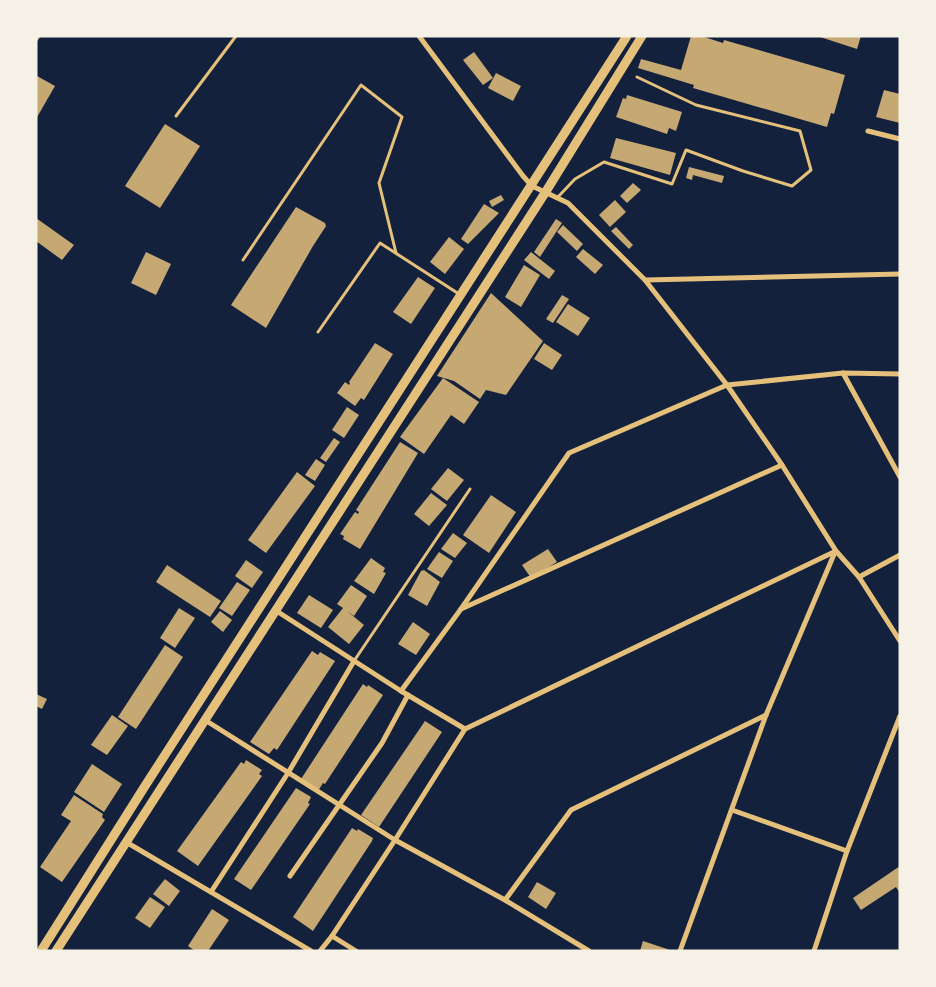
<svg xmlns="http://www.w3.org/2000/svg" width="936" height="987" font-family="Commissioner,sans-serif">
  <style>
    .building { fill: #c6a872 }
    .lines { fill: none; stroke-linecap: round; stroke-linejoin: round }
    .service { stroke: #e5c07b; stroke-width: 3 }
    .minor { stroke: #e5c07b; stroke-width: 5 }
    .secondary { stroke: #e5c07b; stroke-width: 9 }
  </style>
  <rect width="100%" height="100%" fill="#14213d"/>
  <!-- building -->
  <g class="building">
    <path d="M691,36h10l22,7 1,-3 121,35 -11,39 -3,-1 -4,14 -134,-39 1,-3 -56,-17 3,-9 40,11z"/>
    <path d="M817,36h44l-4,13z"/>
    <path d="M474,52l19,26 -10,7 -20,-25z"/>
    <path d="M496,73l25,13 -8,15 -25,-13z"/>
    <path d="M37,76l18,10 -19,33v-42z"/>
    <path d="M884,90l16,4v29l-24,-6z"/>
    <path d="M627,95l55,17 -6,19 -7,-3 -2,6 -51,-17 7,-19 3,1z"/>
    <path d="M165,124l35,22 -40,62 -35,-22z"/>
    <path d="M616,138l60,15 -6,22 -60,-17z"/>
    <path d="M689,167l35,9 -2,7 -29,-8 -1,5 -6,-2z"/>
    <path d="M633,183l8,7 -14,13 -7,-7z"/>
    <path d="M501,195l3,5 -12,7 -3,-6z"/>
    <path d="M615,200l11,12 -16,15 -11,-12z"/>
    <path d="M484,204l15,9 -31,31 -7,-5z"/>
    <path d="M296,207l29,16 1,3 -13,20 -47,82 -35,-23z"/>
    <path d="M36,218l38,27 -12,15 -26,-19z"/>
    <path d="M556,219l6,4 -22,34 -6,-5z"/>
    <path d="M563,225l20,19 -6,7 -20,-19z"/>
    <path d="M616,227l17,18 -4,4 -18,-18z"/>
    <path d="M449,237l15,12 -19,25 -15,-12z"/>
    <path d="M583,249l20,16 -8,9 -19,-17z"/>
    <path d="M146,252l25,12 -15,31 -25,-12z"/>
    <path d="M531,252l24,19 -6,8 -25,-19z"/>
    <path d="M524,265l16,10 -19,32 -16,-10z"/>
    <path d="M418,277l17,11 -24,36 -18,-12z"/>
    <path d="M491,293l52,48 -37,54 -20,-5 -6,9 -26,-18 -17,-5z"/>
    <path d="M562,295l7,4 -16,24 -7,-4z"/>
    <path d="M568,304l22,14 -12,18 -22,-14z"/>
    <path d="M375,343l18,11 -29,46 -3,-2 -6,8 -18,-13 8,-11 4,3 1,-2 -1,-1z"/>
    <path d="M544,343l18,12 -10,15 -18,-11z"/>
    <path d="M443,378l36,24 -15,22 -13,-9 -27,39 -24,-17z"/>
    <path d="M347,407l12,8 -15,23 -12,-8z"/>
    <path d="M334,438l6,4 -14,20 -6,-4z"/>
    <path d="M400,442l18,11 -58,96 -17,-10 1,-3 -4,-2 15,-22 3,2 1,-2 -3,-2z"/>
    <path d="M316,459l9,6 -10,16 -10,-6z"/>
    <path d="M448,468l16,12 -17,21 -16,-12z"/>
    <path d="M297,472l18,14 -49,67 -18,-13z"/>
    <path d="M431,493l16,12 -18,21 -15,-12z"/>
    <path d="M491,495l25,17 -27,41 -26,-18z"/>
    <path d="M453,533l14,10 -12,15 -14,-9z"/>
    <path d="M548,549l9,13 -26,16 -9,-13z"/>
    <path d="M439,552l14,9 -11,17 -15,-9z"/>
    <path d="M371,558l14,10 -2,4 3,1 -12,21 -20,-13z"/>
    <path d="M246,560l17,12 -11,16 -17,-12z"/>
    <path d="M167,565l54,36 -11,16 -54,-35z"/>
    <path d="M424,570l16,12 -13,24 -19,-11 13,-24z"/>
    <path d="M237,582l13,8 -18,26 -13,-8z"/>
    <path d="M351,585l16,11 -13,20 -7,-5 17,14 -15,19 -21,-17 15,-19 -6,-4z"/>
    <path d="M309,595l24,15 -12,18 -24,-15z"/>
    <path d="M179,608l16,10 -20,30 -15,-10z"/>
    <path d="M220,611l12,9 -9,12 -12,-10z"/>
    <path d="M413,622l17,12 -14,21 -18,-11z"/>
    <path d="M165,645l18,12 -47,72 -18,-12z"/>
    <path d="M312,651l6,4 2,-3 15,9 -58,89 -3,-2 -5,6 -19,-12z"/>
    <path d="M363,684l4,3 1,-2 15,10 -58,89 -2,-1 -5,8 -17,-12z"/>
    <path d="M36,694l11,5 -5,10 -6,-3z"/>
    <path d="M112,715l16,11 -21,29 -16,-10z"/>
    <path d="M425,721l17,11 -63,95 -18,-12z"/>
    <path d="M246,760l16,10 -3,4 3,2 -64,90 -21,-15 64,-89 3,2z"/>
    <path d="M92,764l30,20 -18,28 -30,-20z"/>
    <path d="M296,788l15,9 -3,6 2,1 -59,86 -17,-11z"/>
    <path d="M74,795l29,19 -1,3 3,3 -43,62 -22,-15 31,-46 -10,-6z"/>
    <path d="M352,828l5,3 1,-2 15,9 -1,3 -59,90 -20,-14z"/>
    <path d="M900,866v27l-4,-6 -35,23 -8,-12z"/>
    <path d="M165,879l15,12 -11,15 -16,-12z"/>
    <path d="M537,882l19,11 -10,16 -18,-12z"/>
    <path d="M150,897l15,10 -15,21 -15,-10z"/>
    <path d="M212,909l17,11 -21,31h-13l-7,-5z"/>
    <path d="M643,941l27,9v1h-30z"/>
  </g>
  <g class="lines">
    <!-- service -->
    <g class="service">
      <path d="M36,40l3,-4"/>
      <path d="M176,116l60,-80"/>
      <path d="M557,198l18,-19 29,-17 68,22 14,-34 57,21 49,15 19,-16 -11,-39 -104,-26 -59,-28"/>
      <path d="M243,260l118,-175 41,32 -23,66 17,70"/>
      <path d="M318,332l62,-89 79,51"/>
      <path d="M354,661l116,-172"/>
    </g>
    <!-- minor -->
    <g class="minor">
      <path d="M419,36l104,140 9,10 36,17 77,77 82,105 55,80 54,86 23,26 41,64"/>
      <path d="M868,131l32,8"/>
      <path d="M645,280l255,-6"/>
      <path d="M843,373l57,104"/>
      <path d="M859,577l41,-22"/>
      <path d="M461,609l321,-144"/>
      <path d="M275,610l126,81 64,38"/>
      <path d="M401,691l60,-82 108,-156 158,-68 116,-12 57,1"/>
      <path d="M205,720l190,120 110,60 84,51"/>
      <path d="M732,810l115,41"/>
      <path d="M126,842l185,109"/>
      <path d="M290,876l92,-133 26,-48"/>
      <path d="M211,892l77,-119 66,-112"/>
      <path d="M505,900l66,-90 195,-95"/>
      <path d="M332,936l24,15"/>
      <path d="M320,951l12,-15 63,-96 70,-111 371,-178"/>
      <path d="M680,951l86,-236 69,-163"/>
      <path d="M814,951l33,-100 53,-135"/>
    </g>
    <!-- secondary -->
    <g class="secondary">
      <path d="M41,951l104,-165 482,-750"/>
      <path d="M56,951l489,-758 97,-157"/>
    </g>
  </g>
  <!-- border -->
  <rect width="936" height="987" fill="none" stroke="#f6f1e7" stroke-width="75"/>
</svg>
